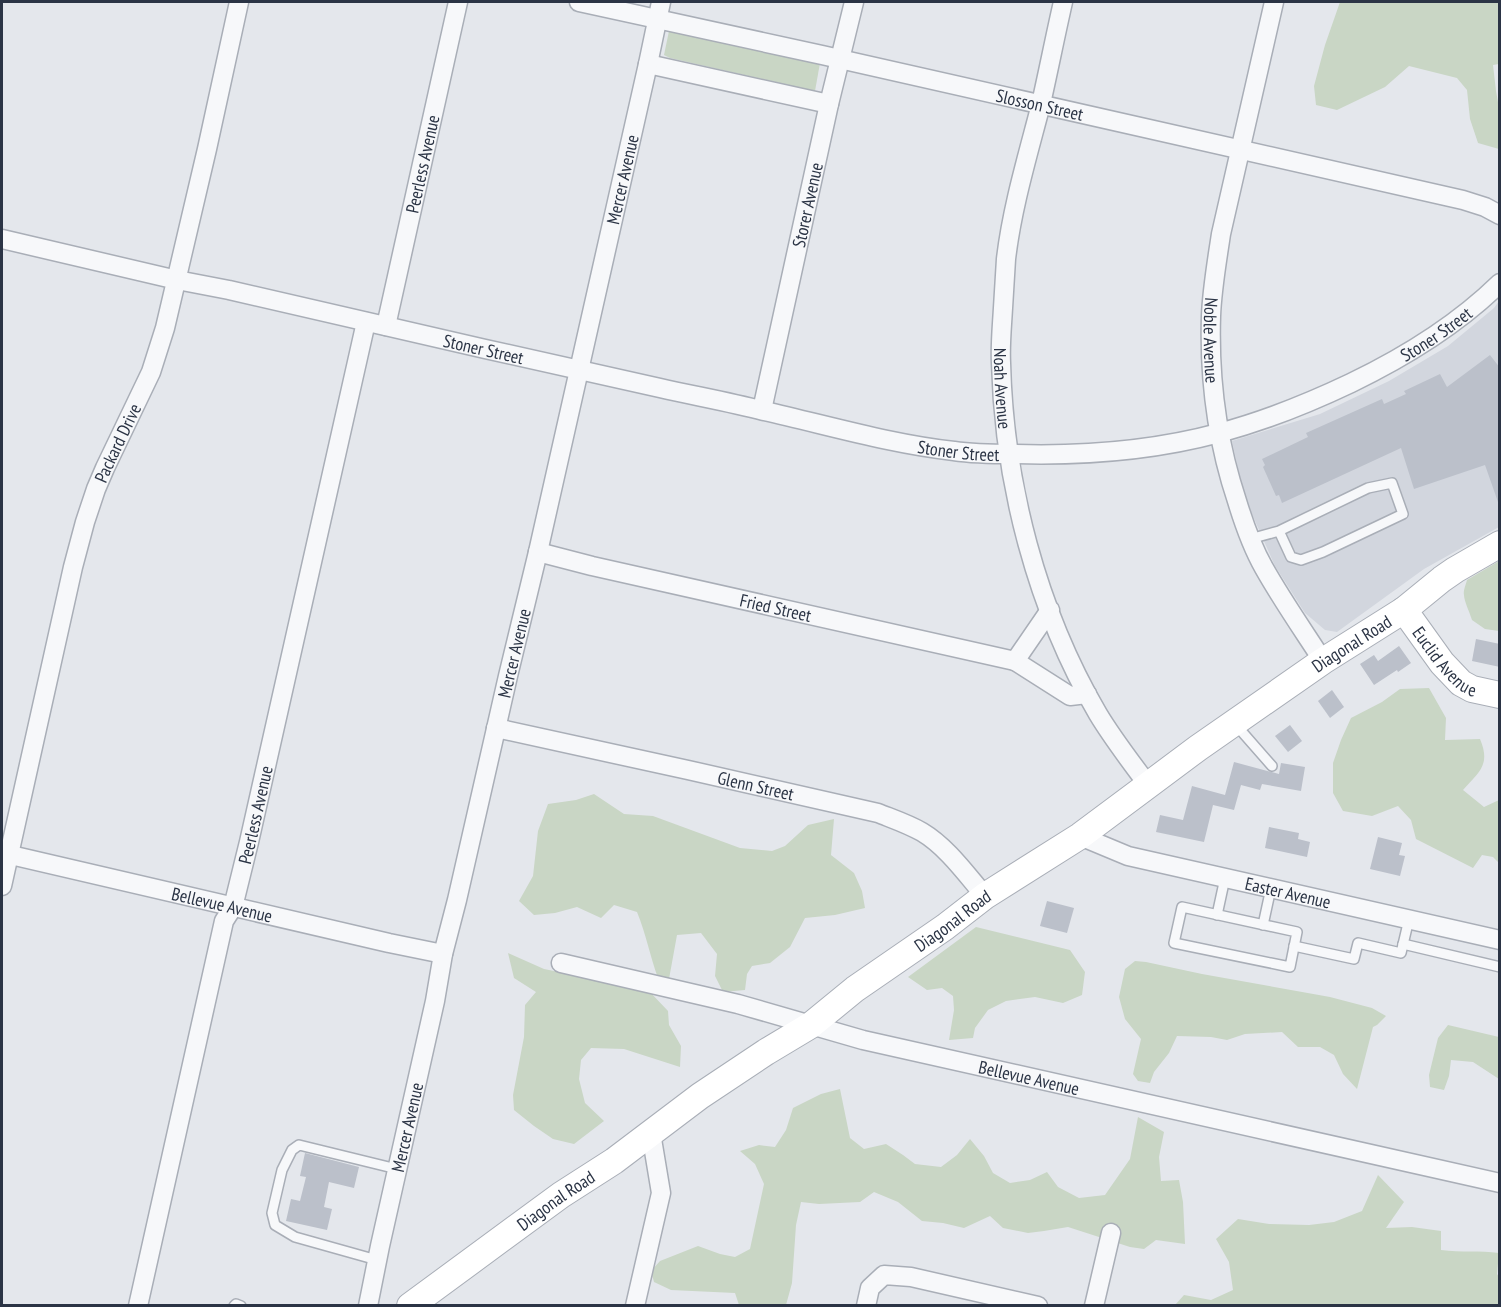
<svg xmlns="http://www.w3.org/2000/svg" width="1501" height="1307" font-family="'PT Sans Narrow',sans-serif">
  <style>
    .built { fill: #d2d6de }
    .green { fill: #c9d6c5 }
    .building { fill: #bbc0ca }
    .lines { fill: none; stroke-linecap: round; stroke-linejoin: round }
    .lane-casing { stroke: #a9aeb7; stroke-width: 12 }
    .street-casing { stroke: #a9aeb7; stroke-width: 21 }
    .secondary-casing { stroke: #a9aeb7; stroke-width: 28 }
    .lane { stroke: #f7f8fa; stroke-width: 9 }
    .street { stroke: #f7f8fa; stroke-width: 18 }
    .secondary { stroke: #fff; stroke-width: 26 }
    .labels { text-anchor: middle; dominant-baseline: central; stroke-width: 5; stroke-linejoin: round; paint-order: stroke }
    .street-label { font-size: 18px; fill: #2b3445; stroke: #f4f6f9 }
  </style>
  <rect width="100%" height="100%" fill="#e4e7ec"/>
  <!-- built -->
  <path class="built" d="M1499,301v226l-75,42 -87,63 -12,-2 -20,-17 -30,-47 -31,-70 -12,-55 88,-27 69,-33 59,-35 46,-38z"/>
  <!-- green -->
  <g class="green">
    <path d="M1340,2h159v62l-6,1 3,26 3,17v41l-21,-6 -8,-24 -3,-29 -10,-12 -48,-12 -24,21 -48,23 -21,-5 -2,-19 11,-41z"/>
    <path d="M669,31l12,1 139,31 -5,28 -145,-33 -6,-3z"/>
    <path d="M1499,561v70l-14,-2 -13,-9c-2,-7 -8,-19 -8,-25 -1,-4 2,-11 3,-15z"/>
    <path d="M1429,688l17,30 -1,22 35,-1c11,26 -1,33 -17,51l21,17 15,-7v63l-6,-6 -11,-2 -9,13 -57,-29 -5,-19 -13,-14 -26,10 -29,-5 -10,-18v-30l8,-23 10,-22 31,-16 18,-13z"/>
    <path d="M594,794l30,20 29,2 87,32 32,3 13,-5 23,-21 26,-6 -3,36 23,18 8,18 3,17 -30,7 -30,3 -15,29 -20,16 -18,3 -5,8 -2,16 -22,2 -8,-16 2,-22 -16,-21 -24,2 -8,44 -11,-1c-8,-22 -12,-44 -21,-66l-23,-7 -13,13 -24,-11 -22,6 -21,2 -15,-14 14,-25 5,-45 10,-27 28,-4z"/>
    <path d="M976,927l94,23 15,22 -3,23 -19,8 -28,-6 -29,4 -18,9 -13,18 -2,10 -24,2 5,-30 -1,-14 -11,-8 -15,2 -19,-13z"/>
    <path d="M508,953l36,16 104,21 20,21 1,14 12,21 -1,21 -56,-18 -33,-1 -10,12 -2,19 6,24 19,18 -30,23 -21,-5 -19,-13 -20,-16 -1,-15 11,-58 1,-32 11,-13 -22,-14z"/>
    <path d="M1135,961l11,1 56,12 128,23 42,11 14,8 -9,9 -4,2 -16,62 -14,-15 -9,-19 -14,-8h-22l-16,-15 -37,2 -18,6 -16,-3 -34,-1 -8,17 -15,19 -4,11 -12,-2 -5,-7 8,-35 -16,-20 -6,-22 6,-28z"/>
    <path d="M1448,1025l51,12v42l-26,-17 -22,-2 -2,16 -5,14 -14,-3 -1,-12 9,-37z"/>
    <path d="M840,1089l10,49 14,11 22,-5 17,11 12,9 26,3 16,-12 13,-16 14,17 9,17 17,10 20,-3 17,-8 11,15 21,11 26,-3 25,-36 8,-42 26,15 -5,25 2,24 18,-1 4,22 2,42 -29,-4 -12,9 -14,-2 -62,-20 -24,4 -16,2 -25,-5 -13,-12 -26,12 -21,-5 -21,-2 -24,-19 -24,-10 -14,10 -41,2 -18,-2 -5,23 -4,58 -6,22h-47l-4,-12 -64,-3 -17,-8 -3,-11 9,-10 38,-15 22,8 15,3 15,-8 14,-65 -9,-20 -15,-13 19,-6 16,2 11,-17 7,-22 28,-14z"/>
    <path d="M1378,1175l26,27 -18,26 26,-1 29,4v19c20,3 39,0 58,3l-2,21 2,3v28h-324l9,-10 27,5 22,-10 -4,-28 -13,-23 22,-20 31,5 40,1 25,-3 28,-11z"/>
  </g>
  <!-- building -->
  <g class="building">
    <path d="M1490,355l10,13v134h-2l-13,-37 -71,24 -13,-41 -119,55 -3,-8 -3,1 -13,-29 2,-2 -3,-6 46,-22 -2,-4 76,-34 2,5 22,-10 -2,-3 36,-17 7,13z"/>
    <path d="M1476,639l24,5v23l-28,-6z"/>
    <path d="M1399,646l12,17 -13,9 -1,-2 -23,15 -14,-21 14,-9 4,6z"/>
    <path d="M1332,690l12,17 -14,11 -12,-17z"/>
    <path d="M1290,725l12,16 -14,11 -13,-16z"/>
    <path d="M1234,762l45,12 2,-11 24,4 -4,24 -39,-7 -2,6 -19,-5 -7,25 -21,-5 -9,37 -48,-10 4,-17 23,5 9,-34 33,9z"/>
    <path d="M1269,827l30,6 -1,6 12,3 -3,15 -42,-9z"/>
    <path d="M1378,837l24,6 -3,12 6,1 -5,20 -30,-7z"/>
    <path d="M1047,901l27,7 -7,25 -27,-7z"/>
    <path d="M305,1153l54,14 -5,21 -25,-6 -5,25 8,2 -5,21 -41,-9 5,-22 9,2 6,-24 -6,-1z"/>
  </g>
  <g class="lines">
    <defs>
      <g id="lane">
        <path d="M1250,539l29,-8 89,-43 24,-5 11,31 -80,38 -22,8 -10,-3 -12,-26"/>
        <path d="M1236,725l36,41"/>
        <path d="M1182,907l115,25 -7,35 -116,-24z"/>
        <path d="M1217,915l8,-37"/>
        <path d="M1263,925l8,-37"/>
        <path d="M1403,944l97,23"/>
        <path d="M1294,946l60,13 4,-16 43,10 8,-34"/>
        <path d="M377,1260l-82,-23 -20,-12 -3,-12 10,-43 10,-20 7,-5 98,24"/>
        <path d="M234,1306l2,-2 5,2"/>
      </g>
      <g id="street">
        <path id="s1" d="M579,2l243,53 641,145 22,7 15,8"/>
        <path id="s2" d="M1063,2c-8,35 -15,71 -23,106 -13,50 -28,100 -34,151 -1,16 -2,33 -3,49 -1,18 -3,37 -2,55 3,120 36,247 97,351 15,25 33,48 50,71"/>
        <path id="s3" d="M1274,2l-53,232c-4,27 -9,55 -10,82 -2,63 6,125 26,185 7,23 15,46 27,67 18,32 39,62 59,93"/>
        <path d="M648,64l181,40"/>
        <path id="s4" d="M2,239l175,41 52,10c144,34 287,66 431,98 35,8 70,14 104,23 63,14 126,33 190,40 20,3 40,3 60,3 69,2 138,-3 205,-21 45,-12 90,-30 132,-50 54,-26 105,-57 149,-100"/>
        <path id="s5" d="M386,326l72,-324"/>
        <path id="s6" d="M762,410l67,-306 25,-102"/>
        <path id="s7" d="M538,552l54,14 423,95 55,35 17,-2"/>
        <path d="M1015,661l35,-51"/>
        <path id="s8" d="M496,728l192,42 190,43c15,6 30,11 44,19 25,15 44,42 63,64"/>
        <path id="s9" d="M1080,836l48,20 372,84"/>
        <path id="s10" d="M2,853l387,90 54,11"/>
        <path id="s11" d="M2,886l71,-319 12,-45 11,-33 9,-21 46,-96 14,-44 42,-179 32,-147"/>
        <path id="s12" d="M561,963l177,41 125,36 637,143"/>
        <path id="s13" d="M138,1306l86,-385 9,-14 16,-65 117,-520"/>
        <path id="s14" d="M368,1306l12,-60 55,-245 8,-47 14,-54 51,-224 30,-124 110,-488 13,-62"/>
        <path d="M635,1306l26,-113 -10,-60"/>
        <path d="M866,1306l4,-18 14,-13 27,2 127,29"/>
        <path d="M1094,1306l17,-73"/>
      </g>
      <g id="secondary">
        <path id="s15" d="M1404,610l38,53 19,20 11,6 28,6"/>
        <path id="s16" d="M410,1306l151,-111 53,-34 86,-65 66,-44 45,-27 44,-36 90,-62 40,-31 95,-60 118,-88 125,-87 81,-51 38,-31 13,-9 45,-26"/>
      </g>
    </defs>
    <!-- lane casing -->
    <use href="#lane" class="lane-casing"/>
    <!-- street casing -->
    <use href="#street" class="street-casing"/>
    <!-- secondary casing -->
    <use href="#secondary" class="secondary-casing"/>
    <!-- lane -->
    <use href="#lane" class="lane"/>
    <!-- street -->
    <use href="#street" class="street"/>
    <!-- secondary -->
    <use href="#secondary" class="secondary"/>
  </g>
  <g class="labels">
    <!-- street labels -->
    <g class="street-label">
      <text stroke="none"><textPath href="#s1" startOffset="472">Slosson Street</textPath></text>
      <text stroke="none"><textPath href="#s5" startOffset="166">Peerless Avenue</textPath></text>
      <text stroke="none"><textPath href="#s14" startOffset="1155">Mercer Avenue</textPath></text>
      <text stroke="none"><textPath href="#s6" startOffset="210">Storer Avenue</textPath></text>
      <text stroke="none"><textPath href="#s4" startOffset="1482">Stoner Street</textPath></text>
      <text stroke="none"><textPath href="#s3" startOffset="345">Noble Avenue</textPath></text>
      <text stroke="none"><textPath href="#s4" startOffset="494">Stoner Street</textPath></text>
      <text stroke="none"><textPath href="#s2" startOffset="393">Noah Avenue</textPath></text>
      <text stroke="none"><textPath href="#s11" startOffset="459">Packard Drive</textPath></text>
      <text stroke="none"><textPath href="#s4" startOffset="980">Stoner Street</textPath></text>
      <text stroke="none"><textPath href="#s7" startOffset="244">Fried Street</textPath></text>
      <text stroke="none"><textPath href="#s16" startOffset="1152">Diagonal Road</textPath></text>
      <text stroke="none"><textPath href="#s14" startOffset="669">Mercer Avenue</textPath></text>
      <text stroke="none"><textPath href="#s15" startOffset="66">Euclid Avenue</textPath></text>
      <text stroke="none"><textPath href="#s8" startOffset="266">Glenn Street</textPath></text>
      <text stroke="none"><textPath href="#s13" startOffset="506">Peerless Avenue</textPath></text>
      <text stroke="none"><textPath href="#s9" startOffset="216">Easter Avenue</textPath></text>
      <text stroke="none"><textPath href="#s10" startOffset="226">Bellevue Avenue</textPath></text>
      <text stroke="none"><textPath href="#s16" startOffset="666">Diagonal Road</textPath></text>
      <text stroke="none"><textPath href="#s12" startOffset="482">Bellevue Avenue</textPath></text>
      <text stroke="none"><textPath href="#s14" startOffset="183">Mercer Avenue</textPath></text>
      <text stroke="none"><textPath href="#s16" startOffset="180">Diagonal Road</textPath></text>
    </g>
  </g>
  <!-- border -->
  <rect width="1501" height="1307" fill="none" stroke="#2b3445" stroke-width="6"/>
</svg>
